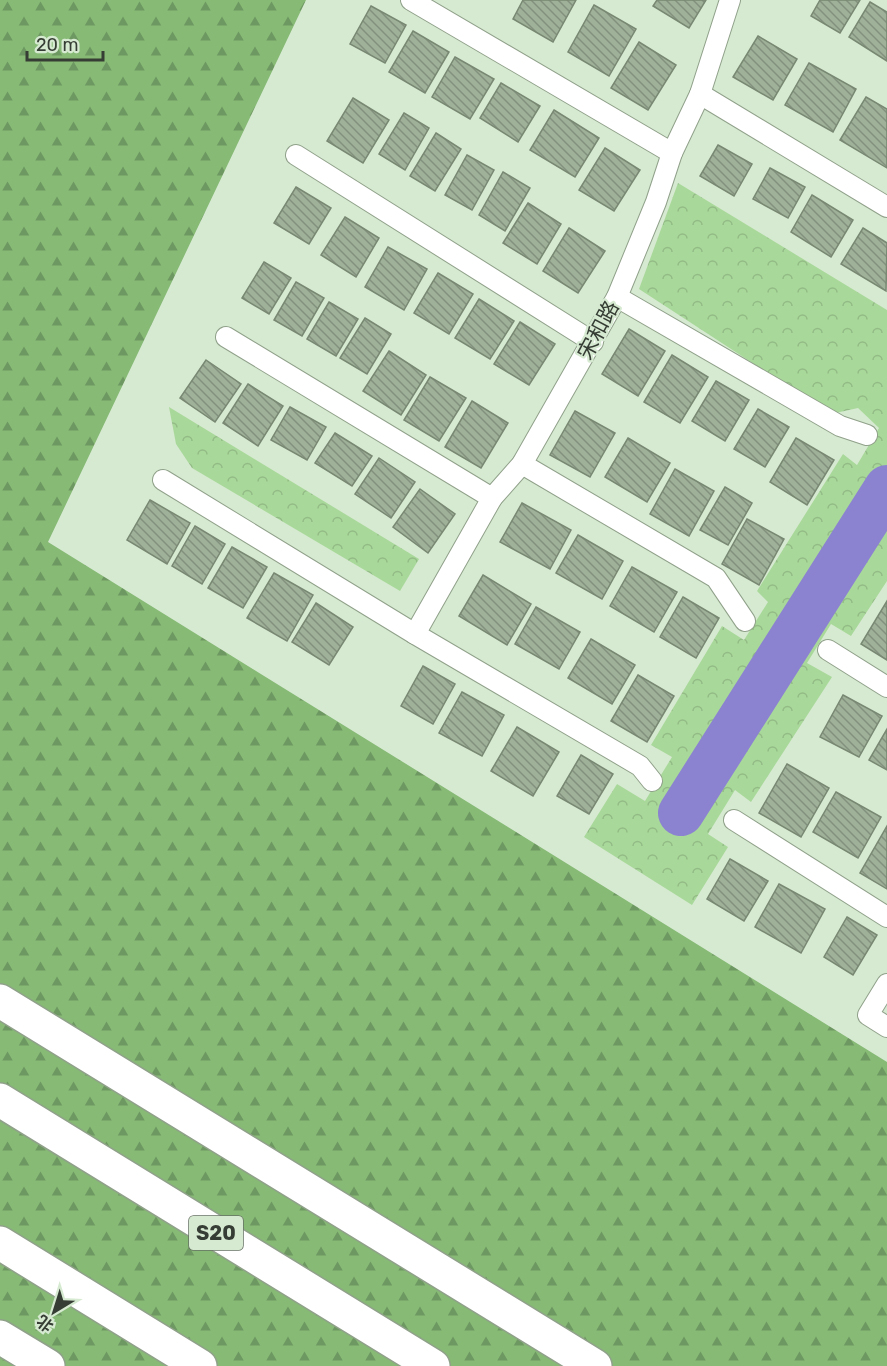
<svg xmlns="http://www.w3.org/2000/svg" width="887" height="1366" font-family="Rubik,'Noto Sans SC',sans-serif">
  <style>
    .forest { fill: url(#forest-firs) }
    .park { fill: url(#park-crowns) }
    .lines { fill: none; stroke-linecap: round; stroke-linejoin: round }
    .river { stroke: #8b83cf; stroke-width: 46 }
    .building { fill: url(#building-back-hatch); stroke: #788872; stroke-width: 1.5 }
    .minor-casing { stroke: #90a18a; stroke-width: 22 }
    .motorway-casing { stroke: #90a18a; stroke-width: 36 }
    .minor { stroke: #fff; stroke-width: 20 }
    .motorway { stroke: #fff; stroke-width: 33 }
    .labels { text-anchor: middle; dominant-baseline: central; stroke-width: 4.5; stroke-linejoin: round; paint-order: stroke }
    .shield { fill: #d6e9d1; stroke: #667163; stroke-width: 1.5 }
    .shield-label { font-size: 20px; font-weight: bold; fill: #363d34 }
    .street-label { font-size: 21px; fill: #363d34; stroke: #d6e9d1 }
  </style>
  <defs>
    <pattern id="forest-firs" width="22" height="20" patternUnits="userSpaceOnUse" patternTransform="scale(1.5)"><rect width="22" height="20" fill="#86ba75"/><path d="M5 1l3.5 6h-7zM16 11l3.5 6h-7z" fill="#6e9861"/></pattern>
    <pattern id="park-crowns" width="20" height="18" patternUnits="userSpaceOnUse" patternTransform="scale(1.5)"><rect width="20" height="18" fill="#a9d99a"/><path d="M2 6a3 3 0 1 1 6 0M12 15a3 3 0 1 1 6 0" fill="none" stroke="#92bb85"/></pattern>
    <pattern id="building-back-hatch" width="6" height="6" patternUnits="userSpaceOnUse" patternTransform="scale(1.5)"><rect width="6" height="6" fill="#9fb199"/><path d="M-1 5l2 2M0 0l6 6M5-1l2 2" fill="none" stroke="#82917e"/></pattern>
  </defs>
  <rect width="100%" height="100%" fill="#d6e9d1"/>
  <!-- forest -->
  <path class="forest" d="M0,0h306l-258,542 839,520v304h-887z"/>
  <!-- park -->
  <g class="park">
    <path d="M678,183l209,127v271l-36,55 -20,-12 -24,39 25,14 -81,125 -16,-12 -27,44 20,13 -36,58 -108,-68 33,-53 28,17 27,-44 -21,-12 71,-119 22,14 24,-38 -11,-11 86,-137 14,11 22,-37 -21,-20 -27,6 -192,-125z"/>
    <path d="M169,407l250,152 -19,32 -208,-123 -16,-24z"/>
  </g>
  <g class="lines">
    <!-- river -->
    <path class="river" d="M681,813l206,-325"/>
  </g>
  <!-- building -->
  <g class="building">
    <path d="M523,0h53l-23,42 -40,-23z"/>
    <path d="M657,0h49l-17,28 -36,-22z"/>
    <path d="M820,0h40l-20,33 -29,-17z"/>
    <path d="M870,2l17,10v49l-38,-24z"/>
    <path d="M594,5l42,24 -27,47 -41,-24z"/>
    <path d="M371,6l35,19 -21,38 -35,-19z"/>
    <path d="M413,31l36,21 -24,41 -36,-21z"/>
    <path d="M758,36l39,23 -24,41 -40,-23z"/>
    <path d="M639,42l37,23 -28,45 -37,-22z"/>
    <path d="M455,57l39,22 -24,40 -38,-22z"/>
    <path d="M809,63l47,26 -23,43 -48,-27z"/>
    <path d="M501,83l39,23 -22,36 -38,-24z"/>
    <path d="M866,97l21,12v59l-47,-28z"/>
    <path d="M353,98l36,22 -26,43 -36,-22z"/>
    <path d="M554,110l45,28 -24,39 -45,-27z"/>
    <path d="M404,113l25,15 -24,42 -26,-16z"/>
    <path d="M436,133l25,16 -26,42 -25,-15z"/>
    <path d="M718,145l34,19 -18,32 -34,-20z"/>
    <path d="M605,148l35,22 -26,41 -35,-21z"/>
    <path d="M467,155l27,15 -22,40 -27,-15z"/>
    <path d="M770,168l35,19 -17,31 -35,-19z"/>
    <path d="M503,172l27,16 -25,43 -26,-16z"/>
    <path d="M296,187l35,21 -22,36 -35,-21z"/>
    <path d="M812,195l41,25 -22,37 -40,-25z"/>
    <path d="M528,203l33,21 -24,40 -34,-21z"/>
    <path d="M345,217l34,21 -23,39 -35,-22z"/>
    <path d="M569,228l36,23 -27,42 -35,-22z"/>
    <path d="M863,228l24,15 -1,48 -45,-27z"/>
    <path d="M388,247l39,22 -23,41 -39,-23z"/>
    <path d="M264,262l27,16 -22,36 -27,-16z"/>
    <path d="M438,273l35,21 -24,40 -35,-21z"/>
    <path d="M296,282l28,16 -22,38 -28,-16z"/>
    <path d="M479,299l35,22 -24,38 -35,-21z"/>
    <path d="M329,302l29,17 -22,37 -29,-17z"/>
    <path d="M365,318l26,16 -24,40 -27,-16z"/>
    <path d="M520,322l35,22 -26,41 -35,-21z"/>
    <path d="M629,329l36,22 -27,45 -36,-22z"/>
    <path d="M389,351l37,24 -25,40 -38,-24z"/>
    <path d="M672,355l36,22 -28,46 -36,-21z"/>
    <path d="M206,360l35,24 -26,38 -35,-24z"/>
    <path d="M430,377l36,21 -27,43 -35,-21z"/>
    <path d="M716,381l33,19 -24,41 -33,-20z"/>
    <path d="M248,384l35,22 -25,40 -35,-23z"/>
    <path d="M472,401l36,22 -27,45 -36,-21z"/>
    <path d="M290,407l36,20 -19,33 -36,-20z"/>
    <path d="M758,409l31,18 -24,40 -31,-18z"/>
    <path d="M575,411l40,22 -25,44 -40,-22z"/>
    <path d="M335,433l37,23 -20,30 -37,-23z"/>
    <path d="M628,438l42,25 -23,39 -42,-25z"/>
    <path d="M796,438l38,22 -27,45 -37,-23z"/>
    <path d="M379,458l36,24 -24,36 -36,-24z"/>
    <path d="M675,469l39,22 -25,45 -39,-22z"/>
    <path d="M725,487l27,16 -24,42 -28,-15z"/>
    <path d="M420,489l35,25 -27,39 -35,-26z"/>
    <path d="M150,500l40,23 -23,41 -40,-24z"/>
    <path d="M522,503l49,27 -21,39 -50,-27z"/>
    <path d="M747,519l37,20 -25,46 -37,-21z"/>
    <path d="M195,526l30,18 -23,40 -30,-18z"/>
    <path d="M578,535l45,26 -21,38 -46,-26z"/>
    <path d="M232,547l35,20 -24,41 -35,-20z"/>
    <path d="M632,567l45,25 -23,40 -44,-26z"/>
    <path d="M274,573l39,22 -26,46 -40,-23z"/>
    <path d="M483,575l48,29 -24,41 -48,-29z"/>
    <path d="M683,597l36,21 -23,40 -36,-21z"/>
    <path d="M887,601v59l-26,-16z"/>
    <path d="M316,603l37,24 -24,38 -37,-23z"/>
    <path d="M536,607l44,25 -21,37 -44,-25z"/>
    <path d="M591,639l44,26 -23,39 -44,-26z"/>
    <path d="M423,666l32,18 -22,40 -32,-18z"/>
    <path d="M638,675l36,21 -27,46 -36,-21z"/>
    <path d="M462,692l42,23 -22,41 -43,-23z"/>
    <path d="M843,695l39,21 -23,41 -39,-20z"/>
    <path d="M517,727l42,25 -26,44 -42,-25z"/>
    <path d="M887,729v41l-18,-10z"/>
    <path d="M581,755l32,19 -24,40 -32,-18z"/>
    <path d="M787,764l42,24 -28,49 -42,-24z"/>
    <path d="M836,792l45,25 -23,41 -45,-26z"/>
    <path d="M887,826v63l-27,-16z"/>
    <path d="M730,859l38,22 -24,40 -37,-22z"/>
    <path d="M779,884l46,25 -24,44 -46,-26z"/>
    <path d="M847,917l30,18 -24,40 -29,-18z"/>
  </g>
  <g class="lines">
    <defs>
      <g id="minor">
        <path d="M411,0l261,153"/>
        <path d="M700,94l187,113"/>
        <path d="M296,155l297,187"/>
        <path d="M617,297l223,129 27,9"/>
        <path d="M226,337l266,161"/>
        <path d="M522,464l194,114 29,43"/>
        <path d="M163,480l252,154 225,132 12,15"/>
        <path d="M415,634l77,-136 30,-34 95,-167 39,-95 16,-49 28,-59 30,-94"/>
        <path d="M828,650l59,37"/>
        <path d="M734,820l153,97"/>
        <path d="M887,984l-19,31 19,12"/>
      </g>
      <g id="motorway">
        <path d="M0,1001l595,365"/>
        <path d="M0,1100l433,266"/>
        <path d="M0,1243l200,123"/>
        <path d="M0,1337l48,29"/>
      </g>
    </defs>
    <!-- minor casing -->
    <use href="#minor" class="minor-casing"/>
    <!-- motorway casing -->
    <use href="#motorway" class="motorway-casing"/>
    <!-- minor -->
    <use href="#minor" class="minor"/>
    <!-- motorway -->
    <use href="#motorway" class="motorway"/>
  </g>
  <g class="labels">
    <!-- shield labels -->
    <rect class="shield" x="189" y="1216" width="54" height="34" rx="4.5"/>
    <g class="shield-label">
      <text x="216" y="1233">S20</text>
    </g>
    <!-- street labels -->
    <g class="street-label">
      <text transform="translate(598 330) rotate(-62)">宋和路</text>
    </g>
  </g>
  <!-- north arrow -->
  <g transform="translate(54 1312) rotate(218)" stroke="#d6e9d1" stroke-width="4.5" paint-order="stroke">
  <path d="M0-4.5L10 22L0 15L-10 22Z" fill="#363d34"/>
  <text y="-9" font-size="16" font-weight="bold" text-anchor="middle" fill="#363d34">北</text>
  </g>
  <!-- scale -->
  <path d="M27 51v9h76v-9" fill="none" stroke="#363d34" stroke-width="3"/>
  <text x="36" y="51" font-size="18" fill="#363d34" stroke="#d6e9d1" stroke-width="4.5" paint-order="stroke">20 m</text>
</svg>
